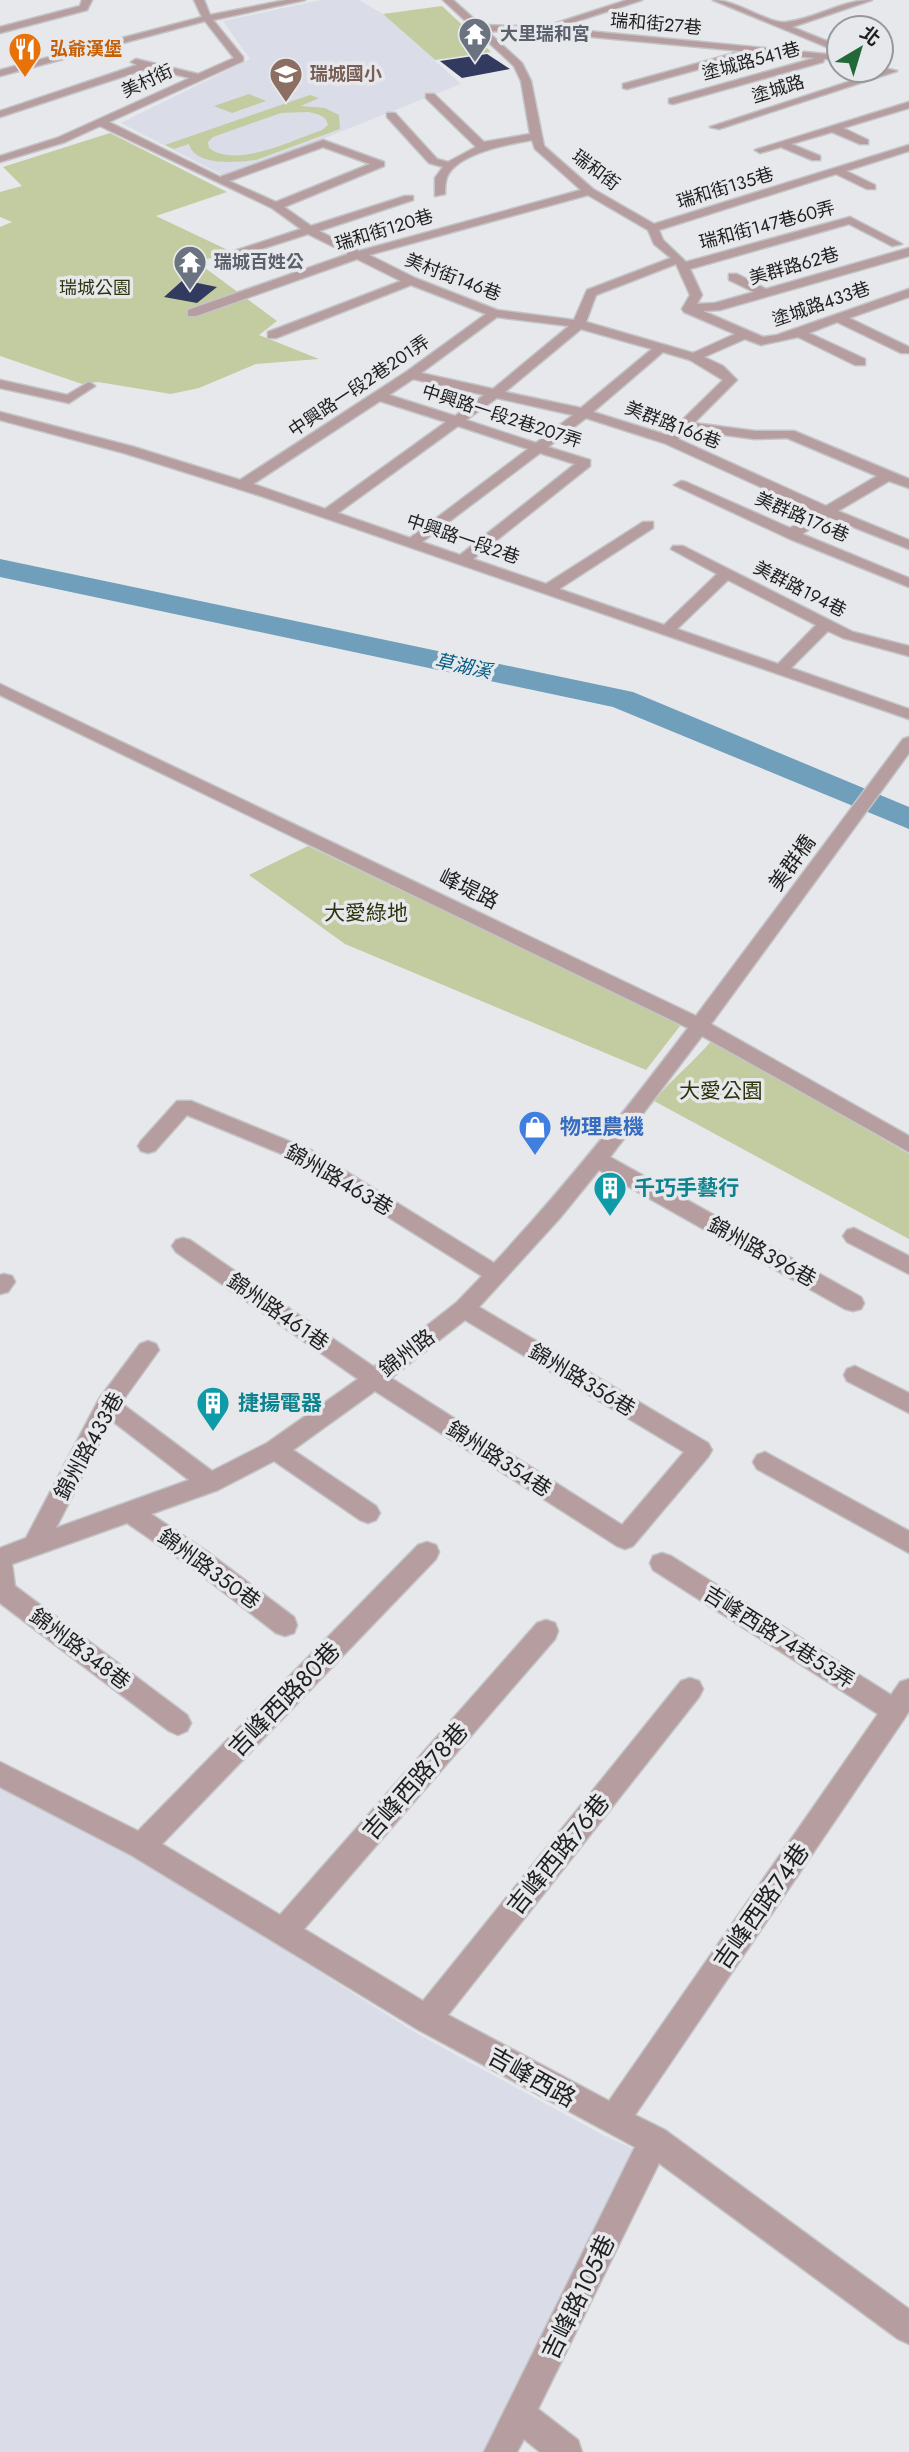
<svg xmlns="http://www.w3.org/2000/svg" width="909" height="2452" font-family="Jost,'Noto Sans TC',sans-serif">
  <style>
    .built { fill: #dadde8 }
    .green { fill: #c3cca0; fill-rule: evenodd }
    .lines { fill: none; stroke-linecap: round; stroke-linejoin: round }
    .river { fill: #709fbc; fill-rule: evenodd }
    .building { fill: #333a60 }
    .minor-casing { stroke: #c3c4c6; stroke-width: 3 }
    .minor { fill: #b69da0; fill-rule: evenodd }
    .labels { text-anchor: middle; dominant-baseline: central; stroke-width: 7; stroke-linejoin: round; paint-order: stroke }
    .far-street-label { font-size: 18px; fill: #1f1f20; stroke: #e7e8eb }
    .far-worship-label { font-size: 18px; font-weight: bold; fill: #5b616d; stroke: #e7e8eb; text-anchor: start }
    .far-food-label { font-size: 18px; font-weight: bold; fill: #c56008; stroke: #e7e8eb; text-anchor: start }
    .far-education-label { font-size: 18px; font-weight: bold; fill: #785e54; stroke: #e7e8eb; text-anchor: start }
    .far-park-label { font-size: 18px; fill: #2e330d; stroke: #e7e8eb }
    .far-water-label { font-size: 19px; font-style: italic; fill: #015b83; stroke: #e7e8eb }
    .street-label { font-size: 21px; fill: #1f1f20; stroke: #e7e8eb }
    .park-label { font-size: 21px; fill: #2e330d; stroke: #e7e8eb }
    .shop-label { font-size: 21px; font-weight: bold; fill: #366cbe; stroke: #e7e8eb; text-anchor: start }
    .culture-label { font-size: 21px; font-weight: bold; fill: #0d838f; stroke: #e7e8eb; text-anchor: start }
    .near-street-label { font-size: 24px; fill: #1f1f20; stroke: #e7e8eb }
  </style>
  <rect width="100%" height="100%" fill="#e7e8eb"/>
  <!-- built -->
  <g class="built">
    <path d="M321,0h38l24,14 78,70 -235,93 -105,-54 129,-64 -27,-38z"/>
    <path d="M0,1787l136,69 280,177 187,102 35,16 -138,301h-500z"/>
  </g>
  <!-- green -->
  <g class="green">
    <path d="M442,6l49,46 -56,8 -52,-46z"/>
    <path d="M249,94l17,7 -34,12 -18,-7z"/>
    <path d="M310,95l9,3 -18,8 24,2 14,7 1,14 -84,31c-18,2 -61,7 -67,-16l-15,5 -9,-4zM308,112c9,2 18,3 20,13l-6,5c-30,10 -85,39 -113,18l-1,-6 5,-5 68,-24z"/>
    <path d="M110,133l117,59 -71,24 76,36 -35,10 80,59 -18,14 60,24 -63,5 -57,24 -28,6 -73,-12 -16,2 -82,-28v-129l12,-5 -12,-5v-25l22,-6 -19,-19z"/>
    <path d="M308,846l357,170 15,10 -34,44 -301,-126 -96,-69z"/>
    <path d="M712,1040l197,114v85l-255,-138c18,-23 40,-39 58,-61z"/>
  </g>
  <g class="lines">
    <!-- river -->
    <path class="river" d="M0,559l633,133 276,115v22l-296,-122 -613,-130z"/>
  </g>
  <!-- building -->
  <g class="building">
    <path d="M487,54l23,15 -48,9 -22,-17z"/>
    <path d="M183,280l34,7 -20,16 -33,-6z"/>
  </g>
  <g class="lines">
    <defs>
      <g id="minor">
        <path d="M82,0h10l-5,10 -87,23v-6l80,-21z"/>
        <path d="M194,0h10l6,15 76,-15h19l-92,20 30,37v4l-134,61 111,55 103,-37 61,22v4l-100,41 27,19 94,-30h8v4l-94,31 40,20 222,-61 -46,-41 -3,-9c-23,4 -75,13 -85,37 -2,5 -2,12 -2,17l-10,2v-18l8,-11 -14,-4 -42,-46v-4h8l42,46 11,3 28,-15 -50,-49v-4h8l50,48 46,-8 -9,-53 -7,-15 -71,-66h10l28,25 63,2 83,-27h15l-86,28 280,27v4h-12l-1,3 -150,42 -4,-1v-4l146,-41 -64,-6 -1,3 -123,34 -4,-1v-4l119,-33 -203,-19 -52,-1 35,32 9,18 13,65 49,43 61,35 255,-79v6l-63,20 29,14v4h-8l-31,-15 -177,56 4,10 23,22 164,-45 52,27 -10,2 -43,-22 -159,45 12,26 -5,9 18,-1 39,-11 -25,-12v-6h8l29,15 143,-41v8l-189,54 -17,1 60,26 14,-2 132,-46v8l-60,21 60,29v6h-8l-64,-31 -28,11 56,26v6h-10l-57,-28 -37,8 -16,-6 -41,18 19,9 14,14 -43,43 61,8h39l115,48v9l-20,-7 -51,30 71,29v9l-81,-32 -26,17 107,44v9l-119,-48 -116,-54 7,-4 5,1 104,46 26,-16 -152,-69 -78,-25 -38,29 42,13v6l-117,93 73,25 97,-62h10v6l-94,61 105,36 53,-51 -46,-25 2,-3h10l170,86 56,14v10l-66,-18 -15,-7 -37,37 118,41v10l-648,-223 -137,-43 -124,-33v-8l134,35 106,33 166,-108 80,-58 -75,-29 -135,53h-8v-6l133,-51 -44,-22 -161,57h-8v-6l160,-56 -40,-20 -81,26h-8v-4l82,-27 -29,-21 -172,-82 -35,16 -65,20v-6l57,-18 133,-60 -41,-10 -149,49v-6l137,-46 -6,-3 5,-3 62,15 36,-16 -29,-37 -205,55v-6l202,-53zM323,147l47,17 -94,38 -47,-21zM588,195l60,35 6,14 17,14 -84,32 -13,30 -77,-10 -82,-32 -46,-23zM676,264l14,31 -8,14 2,3 51,22 -42,19 -107,-31 10,-27zM497,317l72,9 -76,63 -72,-16zM581,329l71,20 -71,59 -76,-16zM663,352l27,8 33,20 -56,55 -74,-23zM413,379l71,16 -29,21 -66,-21zM497,398l76,17 -37,28 -70,-23zM380,401l66,21 -121,87 -72,-25zM458,426l70,23 -118,89 -72,-25zM687,430l68,9 32,-1 90,38 -51,30 -148,-67zM540,453l35,11 -115,91 -38,-13zM728,580l88,45 -38,39 -101,-35z"/>
        <path d="M713,0c24,0 57,25 73,22 30,-3 55,-22 86,-22l-80,27 47,19v6z"/>
        <path d="M888,69l9,2 -178,58 -9,-2z"/>
        <path d="M909,102v6l-66,20 25,12v4h-8l-28,-12 -41,12 29,12v4h-8l-31,-13 -21,6 -5,-3z"/>
        <path d="M0,380l67,15 22,-13 6,4 -26,17 -69,-15z"/>
        <path d="M0,684l696,332 207,-277 6,-2v16l-198,271 198,112v16l-207,-116 -92,121 251,140 3,6 -3,6 -8,2 -8,-2 -246,-139 -39,48 -81,89 229,136 4,7 -4,7 -75,89 -8,3 -8,-3 -242,-155 -82,59 83,56 4,7 -4,7 -8,3 -8,-3 -86,-59 -56,29 -67,24 58,39 85,64 3,8 -3,8 -9,3 -9,-3 -85,-66 -64,-44 -115,41 3,22 172,129 4,8 -4,8 -9,4 -9,-4 -169,-128v-55l26,-10 73,-139 41,-55 8,-3 8,3 3,6 -38,53 91,68 55,-28 91,-64 -182,-127 -4,-6 4,-6 7,-2 7,2 184,127 82,-64 26,-27 -183,-115 -112,-46 -32,36 -7,2 -7,-2 -3,-5 3,-5 36,-40h14l122,50 181,112c70,-75 133,-154 194,-235l-688,-333zM465,1320l219,132 -62,73 -231,-147zM111,1420l78,60 -133,48z"/>
        <path d="M854,1228l55,28v18l-62,-32 -4,-6 4,-6z"/>
        <path d="M4,1274l8,2 3,6 -7,10 -8,2v-19z"/>
        <path d="M855,1366l54,27v20l-62,-32 -3,-6 3,-6z"/>
        <path d="M765,1452l144,79v22l-152,-84 -4,-7 4,-7z"/>
        <path d="M427,1542l9,3 3,7 -3,7 -274,285 118,71 257,-292 9,-3 9,3 3,8 -3,8 -251,290 119,72 258,-320 9,-3 9,3 4,8 -4,8 -251,318 161,86 269,-387 -225,-144 -3,-7 3,-7 9,-3 9,3 220,139 9,-13 9,-3v32l-5,8 -269,396 30,15 244,179v35l-11,-5 -239,-176 -121,246 40,31 4,12h-42l-16,-13 -7,13h-33l151,-305 -218,-118 -286,-174 -131,-68v-25l138,69 280,-286z"/>
      </g>
    </defs>
    <!-- minor casing -->
    <use href="#minor" class="minor-casing"/>
    <!-- minor -->
    <use href="#minor" class="minor"/>
  </g>
  <!-- icons -->
  <defs>
    <symbol id="temple-pin" viewBox="-11 -11 22 30"><path d="M0 17L-7.5 6A9.5 9.5 0 1 1 7.5 6Z" fill="#6b7280" stroke="#e7e8eb"/><path d="M0-6L5-2H3V0L6.5 2.5H4V6H1.5V3h-3V6H-4V2.5H-6.5L-3 0V-2H-5Z" fill="#fff"/></symbol>
    <symbol id="restaurant-pin" viewBox="-11 -11 22 30"><path d="M0 17L-7.5 6A9.5 9.5 0 1 1 7.5 6Z" fill="#e8710a" stroke="#e7e8eb"/><path d="M-5-6h1v4h1v-4h1v4h1v-4h1v5L-1.5 .5V6h-2V.5L-5-1ZM5-6V6H3V1.5H1.5Q1.5-4 5-6Z" fill="#fff"/></symbol>
    <symbol id="school-pin" viewBox="-11 -11 22 30"><path d="M0 17L-7.5 6A9.5 9.5 0 1 1 7.5 6Z" fill="#8d6e63" stroke="#e7e8eb"/><path d="M0-5L7-2L0 1L-7-2ZM-4 1L0 2.5L4 1V4Q0 6-4 4Z" fill="#fff"/></symbol>
    <symbol id="shop-pin" viewBox="-11 -11 22 30"><path d="M0 17L-7.5 6A9.5 9.5 0 1 1 7.5 6Z" fill="#3f7fe0" stroke="#e7e8eb"/><path d="M-5-2.5h2.3a2.7 3.5 0 0 1 5.4 0H5L5.5 6h-11ZM-1.5-2.5h3a1.5 2.3 0 0 0-3 0Z" fill="#fff"/></symbol>
    <symbol id="building-pin" viewBox="-11 -11 22 30"><path d="M0 17L-7.5 6A9.5 9.5 0 1 1 7.5 6Z" fill="#0f9aa8" stroke="#e7e8eb"/><path d="M-4-6H4V6H1V3H-1V6H-4ZM-2.5-4.3h1.7v1.8h-1.7ZM.8-4.3h1.7v1.8H.8ZM-2.5-1h1.7V.8h-1.7ZM.8-1h1.7V.8H.8Z" fill="#fff"/></symbol>
  </defs>
  <g fill-rule="evenodd">
    <use href="#temple-pin" x="456" y="15" width="38" height="52"/>
    <use href="#restaurant-pin" x="6" y="30" width="38" height="52"/>
    <use href="#school-pin" x="267" y="55" width="38" height="52"/>
    <use href="#temple-pin" x="171" y="243" width="38" height="52"/>
    <use href="#shop-pin" x="516" y="1108" width="38" height="52"/>
    <use href="#building-pin" x="591" y="1169" width="38" height="52"/>
    <use href="#building-pin" x="194" y="1384" width="38" height="52"/>
  </g>
  <g class="labels">
    <!-- far-street labels -->
    <g class="far-street-label">
      <text transform="translate(656 24) rotate(5)">瑞和街27巷</text>
      <text transform="translate(751 61) rotate(-15)">塗城路541巷</text>
      <text transform="translate(147 81) rotate(-25)">美村街</text>
      <text transform="translate(778 89) rotate(-17)">塗城路</text>
      <text transform="translate(596 170) rotate(37)">瑞和街</text>
      <text transform="translate(725 188) rotate(-17)">瑞和街135巷</text>
      <text transform="translate(767 225) rotate(-15)">瑞和街147巷60弄</text>
      <text transform="translate(384 230) rotate(-17)">瑞和街120巷</text>
      <text transform="translate(794 266) rotate(-16)">美群路62巷</text>
      <text transform="translate(453 277) rotate(21)">美村街146巷</text>
      <text transform="translate(821 304) rotate(-19)">塗城路433巷</text>
      <text transform="translate(359 386) rotate(-34)">中興路一段2巷201弄</text>
      <text transform="translate(502 416) rotate(18)">中興路一段2巷207弄</text>
      <text transform="translate(673 425) rotate(21)">美群路166巷</text>
      <text transform="translate(802 517) rotate(23)">美群路176巷</text>
      <text transform="translate(463 539) rotate(19)">中興路一段2巷</text>
      <text transform="translate(800 589) rotate(27)">美群路194巷</text>
    </g>
    <!-- far-worship labels -->
    <g class="far-worship-label">
      <text x="500" y="34">大里瑞和宮</text>
      <text x="214" y="262">瑞城百姓公</text>
    </g>
    <!-- far-food labels -->
    <g class="far-food-label">
      <text x="50" y="49">弘爺漢堡</text>
    </g>
    <!-- far-education labels -->
    <g class="far-education-label">
      <text x="310" y="74">瑞城國小</text>
    </g>
    <!-- far-park labels -->
    <g class="far-park-label">
      <text x="95" y="288">瑞城公園</text>
    </g>
    <!-- far-water labels -->
    <g class="far-water-label">
      <text transform="translate(463 666) rotate(12)">草湖溪</text>
    </g>
    <!-- street labels -->
    <g class="street-label">
      <text transform="translate(792 863) rotate(-54)">美群橋</text>
      <text transform="translate(469 889) rotate(26)">峰堤路</text>
      <text transform="translate(339 1180) rotate(30)">錦州路463巷</text>
      <text transform="translate(762 1252) rotate(29)">錦州路396巷</text>
      <text transform="translate(278 1312) rotate(35)">錦州路461巷</text>
      <text transform="translate(407 1353) rotate(-37)">錦州路</text>
      <text transform="translate(582 1380) rotate(31)">錦州路356巷</text>
      <text transform="translate(89 1446) rotate(-61)">錦州路433巷</text>
      <text transform="translate(499 1459) rotate(33)">錦州路354巷</text>
      <text transform="translate(209 1569) rotate(36)">錦州路350巷</text>
      <text transform="translate(779 1637) rotate(32)">吉峰西路74巷53弄</text>
      <text transform="translate(80 1649) rotate(37)">錦州路348巷</text>
    </g>
    <!-- park labels -->
    <g class="park-label">
      <text x="366" y="913">大愛綠地</text>
      <text x="721" y="1091">大愛公園</text>
    </g>
    <!-- shop labels -->
    <g class="shop-label">
      <text x="560" y="1127">物理農機</text>
    </g>
    <!-- culture labels -->
    <g class="culture-label">
      <text x="634" y="1188">千巧手藝行</text>
      <text x="238" y="1403">捷揚電器</text>
    </g>
    <!-- near-street labels -->
    <g class="near-street-label">
      <text transform="translate(284 1699) rotate(-46)">吉峰西路80巷</text>
      <text transform="translate(415 1781) rotate(-49)">吉峰西路78巷</text>
      <text transform="translate(558 1854) rotate(-51)">吉峰西路76巷</text>
      <text transform="translate(761 1906) rotate(-55)">吉峰西路74巷</text>
      <text transform="translate(532 2077) rotate(29)">吉峰西路</text>
      <text transform="translate(578 2297) rotate(-64)">吉峰路105巷</text>
    </g>
  </g>
  <!-- north arrow -->
  <g transform="translate(860 49) rotate(38)"><circle r="33" fill="#e7e8eb" stroke="#97989a" stroke-width="2"/>
  <path d="M0-5L12 26L0 18L-12 26Z" fill="#216a38"/>
  <text y="-10" font-size="19" font-weight="bold" text-anchor="middle" fill="#1f1f20">北</text>
  </g>
</svg>
